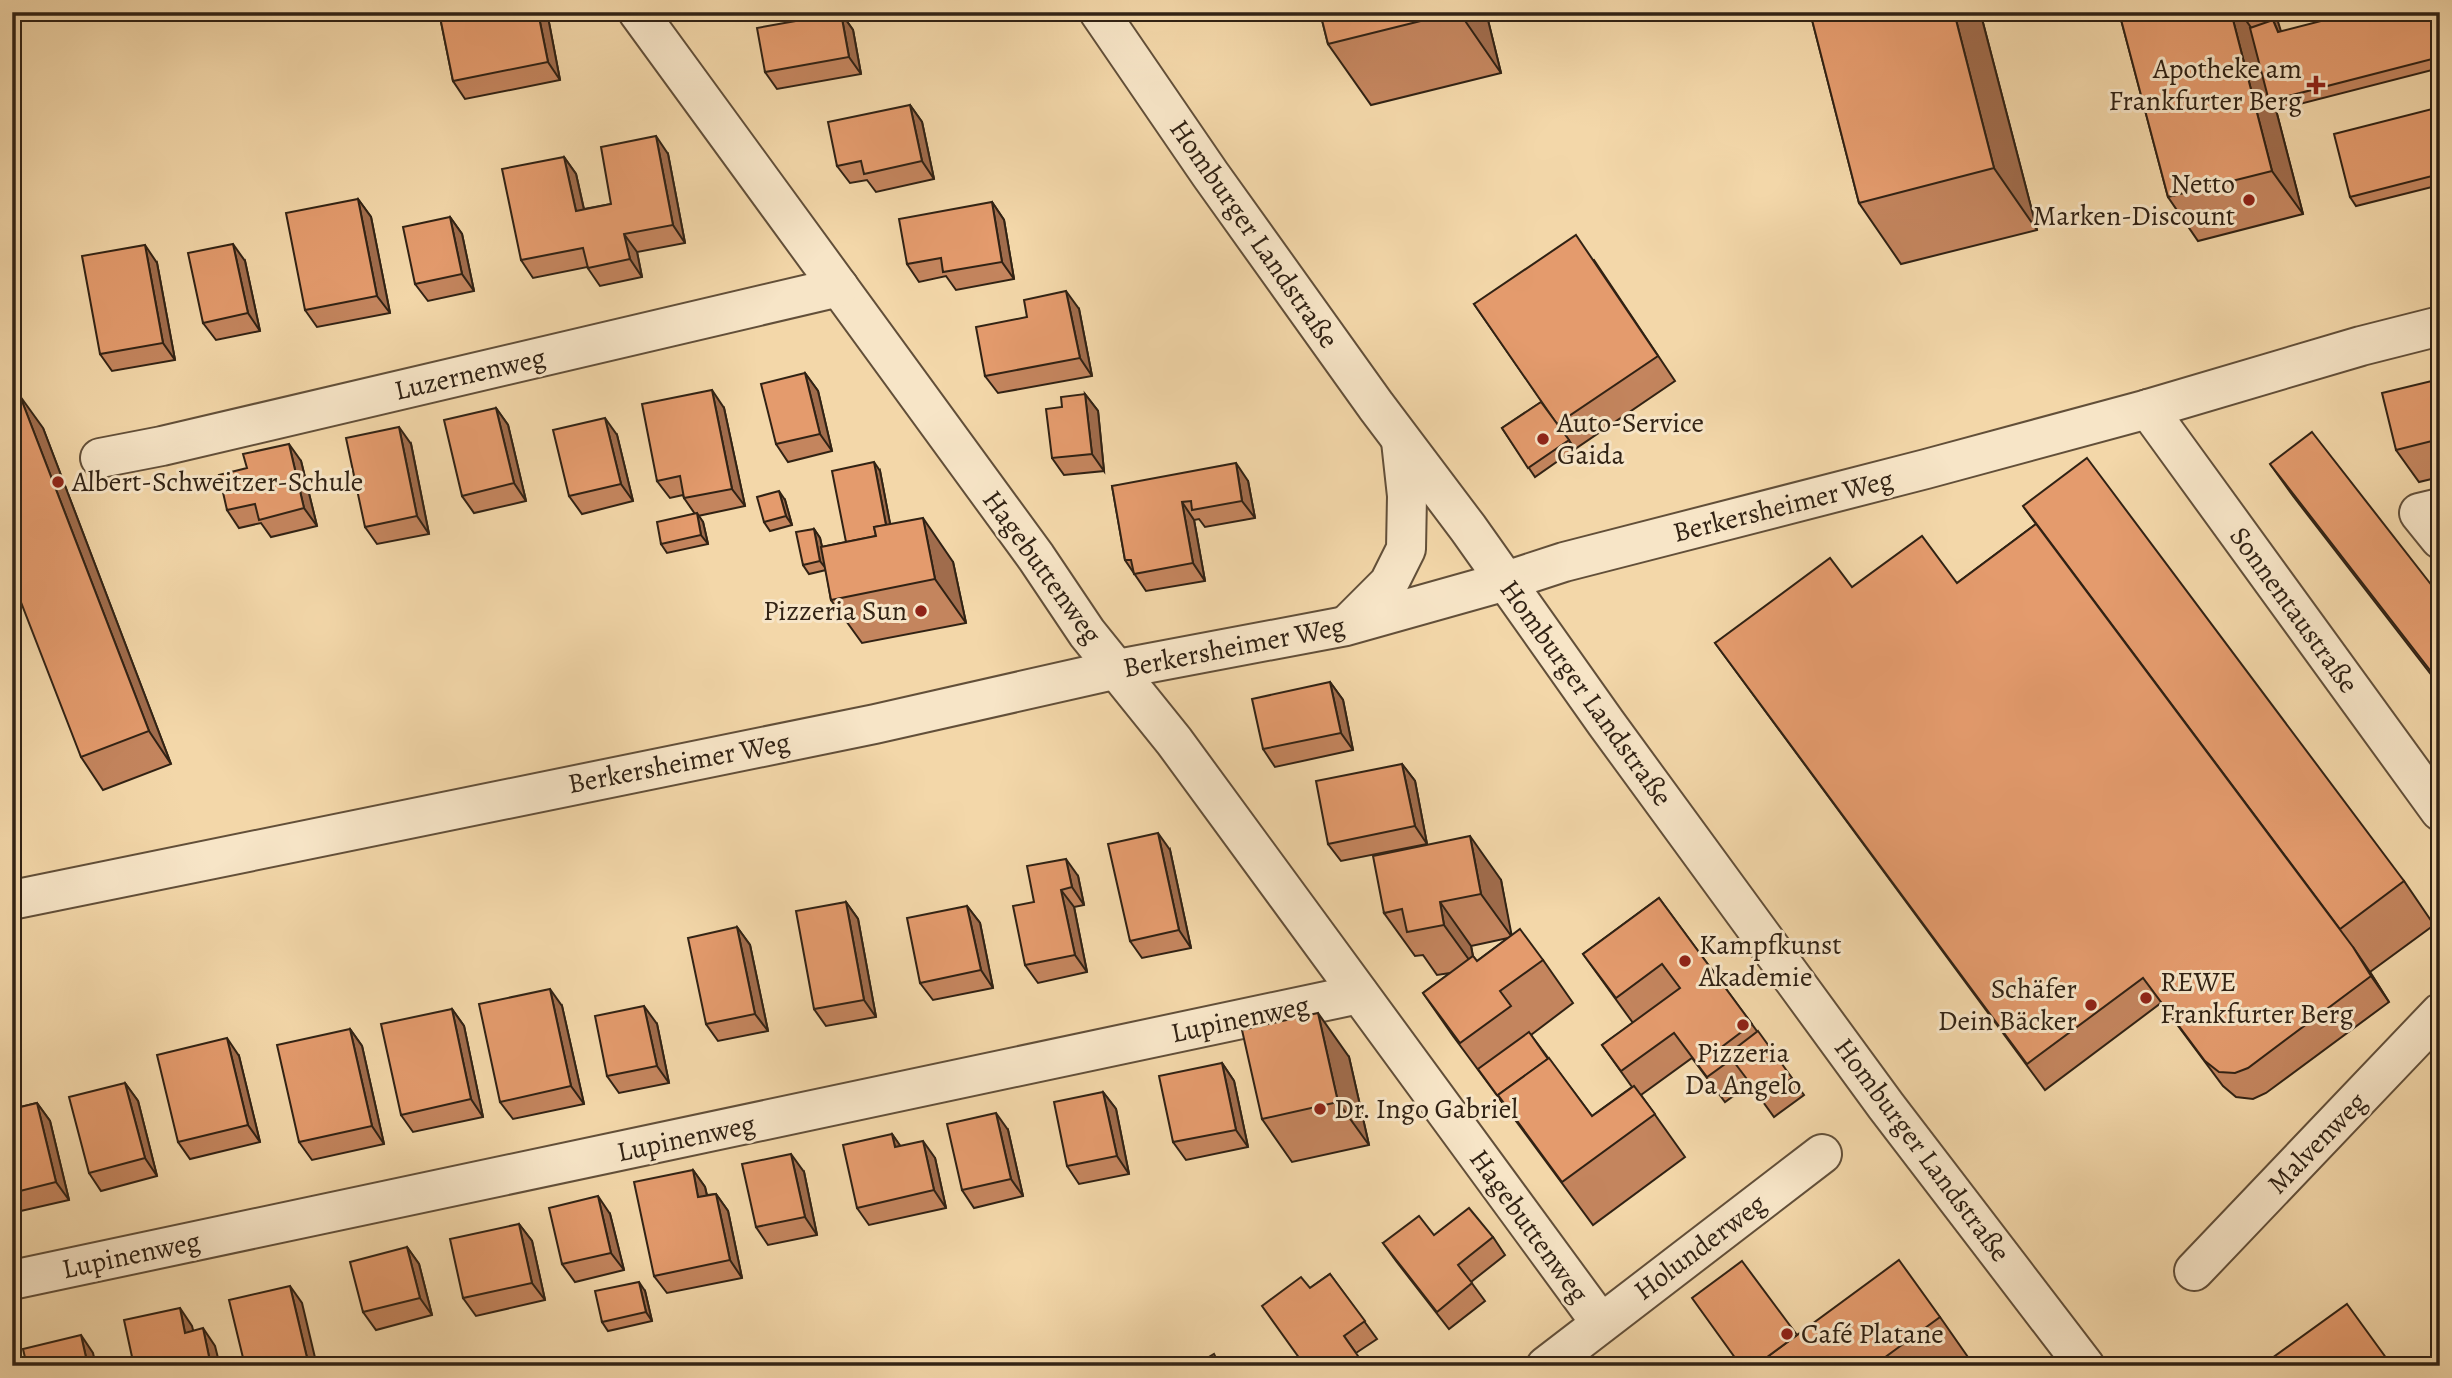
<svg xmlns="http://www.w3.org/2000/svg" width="2452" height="1378" font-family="Alegreya,serif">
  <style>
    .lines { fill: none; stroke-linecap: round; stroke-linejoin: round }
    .minor-casing { stroke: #624f39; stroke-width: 42 }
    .tertiary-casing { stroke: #624f39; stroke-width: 42 }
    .minor { stroke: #f7e5c7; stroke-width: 38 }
    .tertiary { stroke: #f7e5c7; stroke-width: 38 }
    .wall { fill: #c4855e; stroke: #312214; stroke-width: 2; fill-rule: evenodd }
    .shaded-wall { fill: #a06c4c; stroke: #312214; stroke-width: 2 }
    .building { fill: #e49b6d; stroke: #312214; stroke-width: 2 }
    .poi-dot { fill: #8f2418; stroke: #f7e5c7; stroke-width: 2.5 }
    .labels { text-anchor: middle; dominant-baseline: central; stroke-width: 6; stroke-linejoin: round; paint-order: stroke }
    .poi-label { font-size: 28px; fill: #312214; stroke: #f7e5c7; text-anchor: start }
    .street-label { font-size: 28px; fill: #312214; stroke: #f7e5c7 }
  </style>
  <rect width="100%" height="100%" fill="#f3d7a9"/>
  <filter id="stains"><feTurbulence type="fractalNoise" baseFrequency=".00286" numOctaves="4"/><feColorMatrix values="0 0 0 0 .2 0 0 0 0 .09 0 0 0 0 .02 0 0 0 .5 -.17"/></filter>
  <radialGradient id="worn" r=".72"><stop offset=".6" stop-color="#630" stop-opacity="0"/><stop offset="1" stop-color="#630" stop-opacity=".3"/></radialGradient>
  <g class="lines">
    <defs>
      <g id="minor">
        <path d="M638,12l398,545 51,76 87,108 426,581"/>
        <path d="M2148,409l292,402"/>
        <path d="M100,458l62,-12 677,-159"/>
        <path d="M2440,508l-21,5 21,26"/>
        <path d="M1506,581l58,-19 362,-93 222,-60 213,-63 79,-20"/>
        <path d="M2194,1271l246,-258"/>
        <path d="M12,1280l1347,-286"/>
        <path d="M1546,1366l276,-212"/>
      </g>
      <g id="tertiary">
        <path d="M1099,12l111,162 166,232 92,122 138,195 280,383 199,260"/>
        <path d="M1347,625l42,-42 17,-34 1,-53 -6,-55"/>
        <path d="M12,900l863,-176 243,-55 228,-43 160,-45"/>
      </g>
    </defs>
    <!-- minor casing -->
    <use href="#minor" class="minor-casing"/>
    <!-- tertiary casing -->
    <use href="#tertiary" class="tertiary-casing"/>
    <!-- minor -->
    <use href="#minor" class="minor"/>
    <!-- tertiary -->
    <use href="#tertiary" class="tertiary"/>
  </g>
  <!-- wall -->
  <g class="wall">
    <path d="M439,12h108l13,68 -95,19 -12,-18z"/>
    <path d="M1320,12h166l15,61 -130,32 -43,-61z"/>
    <path d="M1810,12h168l4,7 55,211 -136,34 -42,-61z"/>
    <path d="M2119,12h156l5,20 160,-20v56l-164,42 27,104 -105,27 -30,-44z"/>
    <path d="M841,13l12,17 8,44 -84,15 -12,-17z"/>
    <path d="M910,105l12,17 12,57 -58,13 -9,-12 -17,3 -13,-17z"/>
    <path d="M2440,107v78l-84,21 -6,-9z"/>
    <path d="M668,154l17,89 -48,9 5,25 -42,9 -13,-19 -54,11 -12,-18 43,-103 12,17 8,35 27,-5z"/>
    <path d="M358,199l13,18 19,96 -73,14 -12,-17z"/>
    <path d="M992,202l12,18 10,59 -58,11 -10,-14 -27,6 -12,-18z"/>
    <path d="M450,217l12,17 12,57 -46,10 -13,-17z"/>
    <path d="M1594,260l81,121 -100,68 -101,-145z"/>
    <path d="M245,261l15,70 -44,9 -13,-17z"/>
    <path d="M157,263l18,97 -63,11 -12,-17z"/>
    <path d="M1079,309l13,67 -94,17 -13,-17z"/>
    <path d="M805,373l13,18 14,60 -44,11 -12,-18z"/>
    <path d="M2440,379v98l-21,5 -23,-32z"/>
    <path d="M1085,394l13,17 6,60 -40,4 -12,-17 10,-51z"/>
    <path d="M1541,402l34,47 -40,28 -33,-49z"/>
    <path d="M496,408l12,17 18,76 -52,12 -12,-17z"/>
    <path d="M724,408l21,98 -47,10 5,6 5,22 -41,9 -6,-9 34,-30 -11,-16 -1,-3 -13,3 -13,-17z"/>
    <path d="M43,428l128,336 -68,26 -22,-33z"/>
    <path d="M617,435l16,66 -51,13 -13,-18z"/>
    <path d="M411,444l18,90 -52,10 -12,-17z"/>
    <path d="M301,461l16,65 -46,11 -10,-14 -22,5 -12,-18z"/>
    <path d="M2270,464l170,132v90l-147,-190z"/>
    <path d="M880,471l10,53 63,38 13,61 -104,20 -31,-43 -5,-30 -17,4 -6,-9 11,-36 6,9 2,9 24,-5z"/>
    <path d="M1248,481l7,37 -50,9 -6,-8 -5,1 11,61 -59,10 -21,-31 -13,-74z"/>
    <path d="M785,500l7,25 -22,6 -6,-9z"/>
    <path d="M2023,506l381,375 30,44 -64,47 19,30 -123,91 -13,6 -17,-2 -13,-11 -62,-83 -116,87 -330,-447 137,-56 105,-4 79,-59z"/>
    <path d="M1330,682l13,18 10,50 -78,17 -12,-18z"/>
    <path d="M1402,764l13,17 12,63 -86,17 -13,-17z"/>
    <path d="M1170,850l21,98 -49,10 -12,-17z"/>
    <path d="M1078,876l6,29 -10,2 13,65 -49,11 -13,-18 9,-63z"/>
    <path d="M1501,880l10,56 32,24 30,43 -42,32 61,81 40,-29 -30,-42 31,-22 -50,-69 76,-56 145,197 -30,22 -24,-33 -25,18 -33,-44 -51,37 44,62 -92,68 -140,-189 -30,-43 27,-20 -13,2 -14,-20 -8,1 -31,-43zM1508,938l-31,23 -4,-5 -2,-10z"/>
    <path d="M846,902l12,17 18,98 -50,9 -12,-17z"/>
    <path d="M967,906l13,17 13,65 -60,12 -13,-17z"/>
    <path d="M737,927l13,18 18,86 -50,10 -12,-17z"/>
    <path d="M562,1006l22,98 -71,15 -13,-17z"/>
    <path d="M452,1009l12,17 19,91 -70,15 -12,-17z"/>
    <path d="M657,1024l12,59 -50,10 -12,-17z"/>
    <path d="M350,1029l12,17 22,98 -72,16 -13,-18z"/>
    <path d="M239,1056l21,86 -70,17 -12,-17z"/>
    <path d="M1349,1057l20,88 -77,17 -30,-43z"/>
    <path d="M1222,1063l12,18 14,66 -62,13 -13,-18z"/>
    <path d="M125,1083l13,18 19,75 -56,15 -12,-18z"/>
    <path d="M1103,1092l13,17 13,65 -50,10 -12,-18z"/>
    <path d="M37,1103l13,18 19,79 -57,13v-104z"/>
    <path d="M1008,1130l15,66 -49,12 -12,-18z"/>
    <path d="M892,1134l8,12 35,12 11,50 -77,17 -12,-17z"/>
    <path d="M693,1170l12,17 2,8 9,-1 12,17 14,67 -75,15 -13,-17z"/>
    <path d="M804,1172l13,63 -49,10 -12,-18z"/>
    <path d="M610,1214l14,56 -49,12 -13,-18z"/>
    <path d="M519,1224l13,17 13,59 -69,16 -13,-18z"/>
    <path d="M1434,1235l59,2 12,18 -34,27 14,19 -36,28 -53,-68 -13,-18z"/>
    <path d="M407,1247l12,17 13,51 -56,15 -13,-18z"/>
    <path d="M1330,1274l47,65 -21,14 -46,-65z"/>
    <path d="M645,1291l7,30 -44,10 -6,-9z"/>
    <path d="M1940,1317l30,43 -8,6h-221l56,-31z"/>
  </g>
  <!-- shaded-wall -->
  <g class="shaded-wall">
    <path d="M538,12h9l13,68 -12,-18z"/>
    <path d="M1459,12h27l15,61z"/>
    <path d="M1954,12h24l4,7 55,211 -43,-62z"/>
    <path d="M2231,12h9l17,24 12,65 7,9 27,104 -31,-43z"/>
    <path d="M2268,12h7l9,29 -6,-9 -5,-12z"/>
    <path d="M841,13l12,17 8,44 -12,-17z"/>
    <path d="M910,105l12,17 12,57 -12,-18z"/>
    <path d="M656,136l12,18 17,89 -12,-18z"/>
    <path d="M564,157l12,17 12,54 -12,-17z"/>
    <path d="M358,199l13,18 19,96 -13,-17z"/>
    <path d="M992,202l12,18 10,59 -12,-17z"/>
    <path d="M450,217l12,17 12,57 -12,-17z"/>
    <path d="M624,234l13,18 5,25 -12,-18z"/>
    <path d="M233,244l12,17 15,70 -12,-18z"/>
    <path d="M145,245l12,18 18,97 -12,-17z"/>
    <path d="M1066,291l13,18 13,67 -12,-18z"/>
    <path d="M805,373l13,18 14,60 -12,-17z"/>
    <path d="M712,390l12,18 21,98 -13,-17z"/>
    <path d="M1085,394l13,17 6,60 -12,-17z"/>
    <path d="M20,396l23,32 128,336 -22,-33z"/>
    <path d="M496,408l12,17 18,76 -12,-18z"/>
    <path d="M605,418l12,17 16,66 -12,-17z"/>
    <path d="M399,427l12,17 18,90 -12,-18z"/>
    <path d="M289,444l12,17 16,65 -13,-18z"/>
    <path d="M874,462l6,9 14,73 -6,-9z"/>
    <path d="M1236,463l12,18 7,37 -13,-17z"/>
    <path d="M779,491l6,9 7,25 -6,-9z"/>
    <path d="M1182,502l12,18 11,61 -12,-18z"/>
    <path d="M697,513l6,9 5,22 -7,-9z"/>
    <path d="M923,518l30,44 13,61 -31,-44z"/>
    <path d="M814,529l6,9 7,32 -7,-9z"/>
    <path d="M1330,682l13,18 10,50 -12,-17z"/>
    <path d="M1402,764l13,17 12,63 -12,-18z"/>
    <path d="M1158,833l12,17 21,98 -12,-18z"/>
    <path d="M1470,836l31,44 11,57 -31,-43z"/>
    <path d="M1066,859l12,17 6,29 -12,-18z"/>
    <path d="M1061,890l13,17 13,65 -12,-17z"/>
    <path d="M846,902l12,17 18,98 -12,-17z"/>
    <path d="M1440,902l31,44 4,22 -31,-43z"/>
    <path d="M967,906l13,17 13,65 -12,-18z"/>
    <path d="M737,927l13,18 18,86 -13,-17z"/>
    <path d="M2353,947l17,25 19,30 -18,-26z"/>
    <path d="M550,989l12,17 22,98 -13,-18z"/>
    <path d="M644,1006l13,18 12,59 -12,-17z"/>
    <path d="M452,1009l12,17 19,91 -12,-18z"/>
    <path d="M1318,1013l31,44 20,88 -31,-43z"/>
    <path d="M350,1029l12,17 22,98 -12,-18z"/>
    <path d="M227,1038l12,18 21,86 -12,-17z"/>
    <path d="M1222,1063l12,18 14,66 -12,-17z"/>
    <path d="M125,1083l13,18 19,75 -12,-18z"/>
    <path d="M1103,1092l13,17 13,65 -12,-18z"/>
    <path d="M37,1103l13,18 19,79 -13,-18z"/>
    <path d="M996,1113l12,17 15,66 -12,-17z"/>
    <path d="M892,1134l12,17 -9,-4z"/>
    <path d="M923,1141l12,17 11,50 -12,-18z"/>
    <path d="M791,1154l13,18 13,63 -12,-18z"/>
    <path d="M693,1170l12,17 6,28 -13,-18z"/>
    <path d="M716,1194l12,17 14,67 -12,-18z"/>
    <path d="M598,1196l12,18 14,56 -13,-17z"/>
    <path d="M519,1224l13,17 13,59 -13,-17z"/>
    <path d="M407,1247l12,17 13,51 -12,-17z"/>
    <path d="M639,1282l6,9 7,30 -6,-9z"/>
    <path d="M290,1286l12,17 15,63h-8z"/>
    <path d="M180,1308l12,18 6,24 -13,-17z"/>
    <path d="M203,1328l12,18 5,20h-9z"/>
    <path d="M81,1335l12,18 3,13h-8z"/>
  </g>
  <!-- building -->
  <g class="building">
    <path d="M439,12h99l10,50 -95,19z"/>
    <path d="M1320,12h137l-129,32z"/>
    <path d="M1810,12h144l40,156 -135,35z"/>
    <path d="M2119,12h112l41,159 -104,26z"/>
    <path d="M2356,12h84v45l-171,44 -19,-73 23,-8 5,12z"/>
    <path d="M841,13l8,44 -84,15 -8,-44z"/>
    <path d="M910,105l12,56 -58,13 -3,-13 -24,5 -9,-44z"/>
    <path d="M2440,107v67l-90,23 -16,-63z"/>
    <path d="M656,136l17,89 -49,9 6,25 -42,9 -5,-20 -62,12 -19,-91 62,-12 12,54 35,-7 -10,-57z"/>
    <path d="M358,199l19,97 -72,14 -19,-97z"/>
    <path d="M992,202l10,60 -59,10 -2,-14 -34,6 -8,-45z"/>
    <path d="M450,217l12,57 -47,10 -12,-57z"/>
    <path d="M1576,235l82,121 -101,68 -83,-120z"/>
    <path d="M233,244l15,69 -45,10 -15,-70z"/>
    <path d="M145,245l18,98 -63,11 -18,-98z"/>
    <path d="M1066,291l14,67 -95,18 -9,-49 51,-10 -3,-17z"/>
    <path d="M805,373l15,61 -44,10 -15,-60z"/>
    <path d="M2440,379v60l-44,11 -14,-57z"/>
    <path d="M712,390l20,99 -48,9 -4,-22 -23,5 -15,-77z"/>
    <path d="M1085,394l7,60 -40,4 -6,-49 16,-2 -1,-10z"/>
    <path d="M20,396l129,335 -68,26 -69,-178v-180z"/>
    <path d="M1541,402l28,38 -41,28 -26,-40z"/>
    <path d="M496,408l18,75 -52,13 -18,-76z"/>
    <path d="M605,418l16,66 -52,12 -16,-66z"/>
    <path d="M399,427l18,89 -52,11 -19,-89z"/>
    <path d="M2312,432l128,164v87l-170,-219z"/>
    <path d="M289,444l15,64 -45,12 -4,-16 -28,6 -8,-35 28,-7 -4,-14z"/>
    <path d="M2087,458l317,423 -64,48 -317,-423z"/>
    <path d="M874,462l12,63 -12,2 2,9 -30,6 -14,-71z"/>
    <path d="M1236,463l6,38 -50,9 -1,-9 -9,1 11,61 -59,11 -3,-14h-6l-13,-74z"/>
    <path d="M779,491l7,25 -22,6 -7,-25z"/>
    <path d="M697,513l4,22 -40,9 -4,-22z"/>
    <path d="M923,518l12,61 -104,21 -10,-53 55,-11 -2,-9z"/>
    <path d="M2036,524l317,423 18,29 -123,92 -13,5 -16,-1 -14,-11 -62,-83 -116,86 -312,-421 115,-85 22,29 70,-51 35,47z"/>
    <path d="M814,529l6,32 -17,4 -7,-33z"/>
    <path d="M1330,682l11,51 -78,16 -11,-50z"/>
    <path d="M1402,764l13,62 -87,18 -12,-63z"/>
    <path d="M1158,833l21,97 -49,11 -22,-97z"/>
    <path d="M1470,836l11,58 -41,8 4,23 -37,7 -5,-23 -18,4 -11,-57z"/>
    <path d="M1066,859l6,28 -11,3 14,65 -50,10 -12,-59 21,-4 -7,-36z"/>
    <path d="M1659,898l93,126 -29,22 9,13 -25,18 -33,-44 -53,38 -19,-26 78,-57 -18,-24 -46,34 -33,-44z"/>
    <path d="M846,902l18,98 -50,9 -18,-98z"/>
    <path d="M967,906l14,64 -61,13 -13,-65z"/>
    <path d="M737,927l18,87 -49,10 -18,-86z"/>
    <path d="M1520,929l23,31 -43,31 11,15 -51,37 -37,-50 50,-37 4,5z"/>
    <path d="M550,989l21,97 -71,16 -21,-98z"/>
    <path d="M644,1006l13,60 -50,10 -12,-60z"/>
    <path d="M452,1009l19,90 -70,16 -20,-91z"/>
    <path d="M1318,1013l20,89 -76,17 -20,-89z"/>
    <path d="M350,1029l22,97 -73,16 -22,-97z"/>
    <path d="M1758,1031l34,47 -30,21 -34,-45z"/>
    <path d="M1529,1032l19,27 -50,36 18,26 -38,-52z"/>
    <path d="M227,1038l21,87 -70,17 -21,-87z"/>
    <path d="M1549,1058l43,58 42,-30 21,28 -93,68 -64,-87z"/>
    <path d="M1222,1063l14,67 -63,12 -14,-66z"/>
    <path d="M125,1083l20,75 -56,15 -20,-76z"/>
    <path d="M1103,1092l14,64 -50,10 -13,-64z"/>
    <path d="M37,1103l19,79 -44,11v-84z"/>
    <path d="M996,1113l15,66 -49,11 -15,-66z"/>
    <path d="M892,1134l3,13 28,-6 11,49 -77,18 -14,-63z"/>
    <path d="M791,1154l14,63 -49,10 -14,-63z"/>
    <path d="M693,1170l5,27 18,-3 14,66 -76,16 -20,-94z"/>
    <path d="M598,1196l13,57 -49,11 -13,-56z"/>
    <path d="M1469,1208l24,29 -35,28 14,18 -35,29 -54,-69 36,-27 15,19z"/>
    <path d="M519,1224l13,59 -69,15 -13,-59z"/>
    <path d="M407,1247l13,51 -57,14 -13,-50z"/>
    <path d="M1899,1260l41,57 -67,49h-118z"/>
    <path d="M1742,1261l55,74 -42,31h-14l-49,-68z"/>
    <path d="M1330,1274l35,47 -21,15 21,30h-60l-43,-60 39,-29 9,11z"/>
    <path d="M639,1282l7,30 -44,10 -7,-31z"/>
    <path d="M290,1286l19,80h-64l-16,-66z"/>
    <path d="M2347,1304l45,62h-131z"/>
    <path d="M180,1308l5,25 18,-5 8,38h-77l-10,-46z"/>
    <path d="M81,1335l7,31h-61l-4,-17z"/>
    <path d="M1214,1354l6,12h-26z"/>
  </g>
  <!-- markers -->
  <g class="poi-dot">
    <path d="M2312.5 74.5h7v7h7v7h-7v7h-7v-7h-7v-7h7z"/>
    <circle cx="2249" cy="200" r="7"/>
    <circle cx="1543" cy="439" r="7"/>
    <circle cx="58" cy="482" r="7"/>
    <circle cx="921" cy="611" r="7"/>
    <circle cx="1685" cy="961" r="7"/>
    <circle cx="2146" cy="998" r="7"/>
    <circle cx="2091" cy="1005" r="7"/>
    <circle cx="1743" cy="1025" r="7"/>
    <circle cx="1320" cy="1109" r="7"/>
    <circle cx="1787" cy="1334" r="7"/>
  </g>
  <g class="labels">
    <!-- poi labels -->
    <g class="poi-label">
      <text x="2302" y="69" text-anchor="end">Apotheke am<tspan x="2302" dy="32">Frankfurter Berg</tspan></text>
      <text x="2235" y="184" text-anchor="end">Netto<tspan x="2235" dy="32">Marken-Discount</tspan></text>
      <text x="1557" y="423">Auto-Service<tspan x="1557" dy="32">Gaida</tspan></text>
      <text x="72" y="482">Albert-Schweitzer-Schule</text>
      <text x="907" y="611" text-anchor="end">Pizzeria Sun</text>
      <text x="1699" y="945">Kampfkunst<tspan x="1699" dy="32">Akademie</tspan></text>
      <text x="2160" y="982">REWE<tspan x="2160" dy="32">Frankfurter Berg</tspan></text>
      <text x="2077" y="989" text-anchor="end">Schäfer<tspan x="2077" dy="32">Dein Bäcker</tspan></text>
      <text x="1743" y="1053" text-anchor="middle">Pizzeria<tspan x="1743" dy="32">Da Angelo</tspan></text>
      <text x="1334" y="1109">Dr. Ingo Gabriel</text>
      <text x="1801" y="1334">Café Platane</text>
    </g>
    <!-- street labels -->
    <g class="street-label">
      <text transform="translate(1254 234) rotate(55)">Homburger Landstraße</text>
      <text transform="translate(470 374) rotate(-13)">Luzernenweg</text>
      <text transform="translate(1783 506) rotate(-14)">Berkersheimer Weg</text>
      <text transform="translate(1042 567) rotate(54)">Hagebuttenweg</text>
      <text transform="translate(2294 610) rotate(54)">Sonnentaustraße</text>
      <text transform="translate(1234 647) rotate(-11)">Berkersheimer Weg</text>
      <text transform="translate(1586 693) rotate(54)">Homburger Landstraße</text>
      <text transform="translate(679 763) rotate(-11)">Berkersheimer Weg</text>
      <text transform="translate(1240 1019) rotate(-12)">Lupinenweg</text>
      <text transform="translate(686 1138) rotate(-12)">Lupinenweg</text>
      <text transform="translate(2317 1143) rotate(-46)">Malvenweg</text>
      <text transform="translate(1922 1150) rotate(53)">Homburger Landstraße</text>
      <text transform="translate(1529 1226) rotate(54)">Hagebuttenweg</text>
      <text transform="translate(1700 1247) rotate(-37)">Holunderweg</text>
      <text transform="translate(131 1255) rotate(-12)">Lupinenweg</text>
    </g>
  </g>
  <!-- margin -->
  <rect width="2452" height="1378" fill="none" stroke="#f3d7a9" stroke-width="42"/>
  <rect x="14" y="14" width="2424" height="1350" fill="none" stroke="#312214" stroke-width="3.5"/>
  <rect x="21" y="21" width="2410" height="1336" fill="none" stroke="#312214" stroke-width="2"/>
  <rect width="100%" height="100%" filter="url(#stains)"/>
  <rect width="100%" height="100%" fill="url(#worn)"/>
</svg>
